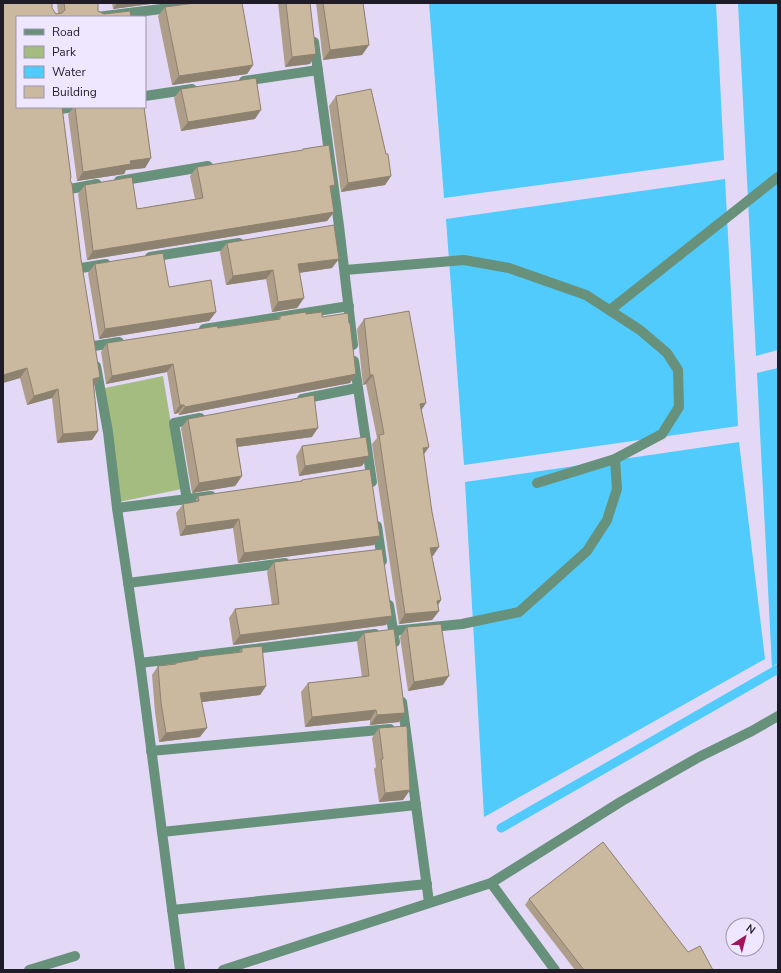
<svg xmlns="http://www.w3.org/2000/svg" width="781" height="973" font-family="'Nunito Sans',sans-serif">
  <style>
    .green { fill: #a4bc7f }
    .water { fill: #51cafc }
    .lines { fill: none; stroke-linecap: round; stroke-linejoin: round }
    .stream { stroke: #51cafc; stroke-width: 9 }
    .service { stroke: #67917b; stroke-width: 10 }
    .minor { stroke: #67917b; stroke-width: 10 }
    .wall { fill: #ae9e89 }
    .shaded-wall { fill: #8d816f }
    .building { fill: #cab89f; stroke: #8d816f }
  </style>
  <rect width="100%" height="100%" fill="#e3d9f6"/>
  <!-- green -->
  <path class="green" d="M163,376l19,113 -63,13 -14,-114z"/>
  <!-- water -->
  <g class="water">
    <path d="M429,3h287l8,157 -280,38z"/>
    <path d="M738,3h40v347l-22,6z"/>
    <path d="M725,179l13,247 -274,39 -18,-246z"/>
    <path d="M778,368v295l-6,4 -15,-294z"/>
    <path d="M739,442l26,217 -281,158 -19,-335z"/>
  </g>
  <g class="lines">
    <!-- stream -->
    <path class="stream" d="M501,828l277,-159"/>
    <!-- service -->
    <g class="service">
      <path d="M345,270l119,-10 45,8 77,27 54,35 27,23 11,17 1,37 -17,27 -47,25 -78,24"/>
      <path d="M610,310l168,-133"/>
      <path d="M393,631l69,-7 57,-12 68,-61 20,-31 10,-31 -2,-30"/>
    </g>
    <!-- minor -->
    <g class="minor">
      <path d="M97,17l80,-10"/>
      <path d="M314,42l25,184 14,119"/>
      <path d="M244,81l74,-11"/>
      <path d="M145,96l47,-7"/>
      <path d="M61,109l11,-2"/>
      <path d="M119,181l89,-15"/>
      <path d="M70,189l27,-5"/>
      <path d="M150,257l89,-14"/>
      <path d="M81,268l25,-4"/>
      <path d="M204,329l145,-23"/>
      <path d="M94,346l25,-4"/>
      <path d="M354,361l18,121"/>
      <path d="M96,366l12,66 9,76 23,155 40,307"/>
      <path d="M302,399l55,-11"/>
      <path d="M187,500l-13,-77 26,-5"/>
      <path d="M117,508l94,-12"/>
      <path d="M377,526l5,35"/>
      <path d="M128,583l157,-20"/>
      <path d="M389,605l6,37"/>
      <path d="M140,663l235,-29"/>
      <path d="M402,702l27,200"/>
      <path d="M151,751l239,-22"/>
      <path d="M162,832l254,-27"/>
      <path d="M491,883l64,87"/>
      <path d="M172,910l255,-26"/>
      <path d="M29,970l46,-14"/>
      <path d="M223,970l268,-87 131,-82 77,-44 53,-26 26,-15"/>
    </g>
  </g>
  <!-- wall -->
  <g class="wall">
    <path d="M3,3h49v5l4,6 2,-1 -1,-10h41v8l6,3 26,-3 1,6h-114v90h45l9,70 -1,3 2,4 9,75 19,118 -6,9 4,45 -6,9 -35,3 -5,-45 -25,7 -7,-27 -17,5z"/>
    <path d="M112,3h46l-45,6z"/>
    <path d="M278,3h32v61l-25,3z"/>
    <path d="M316,3h47l6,42 -7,10 -39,5z"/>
    <path d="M165,7l88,58 -6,9 -75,11 -14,-69z"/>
    <path d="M181,89l74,30 -74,12 -7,-33z"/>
    <path d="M336,96l55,80 -6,9 -44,7 -12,-86z"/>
    <path d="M74,107h70l7,51 -6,10 -19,2 -2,4 -47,7 -9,-67z"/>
    <path d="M303,149l32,36 -4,6 3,21 -7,9 -240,39 -9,-66 7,-9 52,24 58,-10 -5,-23 7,-9 105,-16z"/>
    <path d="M227,243l105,25 -33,5 5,25 -7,10 -25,4 -6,-33 -40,6 -6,-33z"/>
    <path d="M95,264l74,23 47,25 -7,9 -110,18 -11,-66z"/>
    <path d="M306,314l16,3 34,57 -6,9 -171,32 -1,-2 -4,1 -7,-42 -61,12 -5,-32 6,-9 170,-24 3,-3z"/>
    <path d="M364,319l62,84 -4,6 2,46 9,101h-1l9,44 -3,5 1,6 -7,9 -33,4 -27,-180 5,-6 -11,-54 -3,1 -6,-56z"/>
    <path d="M188,419l124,18 -75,10 5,29 -7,10 -43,7 -11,-65z"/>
    <path d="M302,446l60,20 -63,10 -3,-20z"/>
    <path d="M302,480l78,56 -6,9 -136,18 -5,-35 -53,8 -4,-23 7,-9 12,-2 3,-6 103,-15z"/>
    <path d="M274,562l118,54 -6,9 -153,20 -4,-27 6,-9 37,-4 -5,-33z"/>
    <path d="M407,627l36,58 -35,6 -8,-54z"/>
    <path d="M364,633l35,89 -29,3v-5l-65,7 -4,-35 7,-9 54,-6 -5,-35z"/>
    <path d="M242,648l24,38 -6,9 -58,7 -2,35 -41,5 -4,-30 -3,-37 6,-9 17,-2 1,-1 21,-4 1,-2 41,-5z"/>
    <path d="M379,728l31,62 -7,10 -24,2 -5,-33 2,-2 -4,-29z"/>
    <path d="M529,899l159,53 25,18h-138l-50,-65z"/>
  </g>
  <!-- shaded-wall -->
  <g class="shaded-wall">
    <path d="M117,3h41l-45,6z"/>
    <path d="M369,45l-7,10 -39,5 7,-10z"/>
    <path d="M316,54l-6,10 -25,3 7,-10z"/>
    <path d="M253,65l-6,9 -75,11 7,-9z"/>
    <path d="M261,110l-6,9 -74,12 7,-9z"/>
    <path d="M151,158l-6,10 -19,2 -2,4 -47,7 6,-9 47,-11z"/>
    <path d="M391,176l-6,9 -44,7 7,-9z"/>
    <path d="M335,185l-7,9 2,-8z"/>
    <path d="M334,212l-7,9 -240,39 6,-9z"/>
    <path d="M339,259l-7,9 -41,6 7,-10z"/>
    <path d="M273,270l-7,9 -40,6 7,-9z"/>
    <path d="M304,298l-7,10 -25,4 6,-10z"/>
    <path d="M216,312l-7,9 -110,18 6,-10z"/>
    <path d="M173,364l-6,8 -61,12 6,-8z"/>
    <path d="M27,368l-7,10 -17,5v-8z"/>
    <path d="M356,374l-6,9 -171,32 6,-8z"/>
    <path d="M370,375h3l-7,9 -3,1z"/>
    <path d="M100,377l-7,10v-8z"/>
    <path d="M58,389l-6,9 -25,7 7,-9z"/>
    <path d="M426,403l-6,9v-8z"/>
    <path d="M180,405h4l-6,8 -4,1z"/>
    <path d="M318,428l-6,9 -83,11 7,-9z"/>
    <path d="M98,431l-6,9 -35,3 6,-9z"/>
    <path d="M429,447l-7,10 1,-9z"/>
    <path d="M369,456l-7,10 -63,10 6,-10z"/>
    <path d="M242,476l-7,10 -43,7 7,-10z"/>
    <path d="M239,519l-6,9 -53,8 6,-10z"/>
    <path d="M380,536l-6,9 -136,18 6,-10z"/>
    <path d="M439,547l-6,9 -10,1 7,-9z"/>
    <path d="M441,600l-6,10 2,-9z"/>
    <path d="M439,611l-7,9 -33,4 6,-10z"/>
    <path d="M392,616l-6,9 -153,20 7,-10z"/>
    <path d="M449,676l-6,9 -35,6 6,-9z"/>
    <path d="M266,686l-6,9 -66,8 6,-10z"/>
    <path d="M376,710l-6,10 -65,7 7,-10z"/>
    <path d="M405,713l-6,9 -29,3 7,-10z"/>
    <path d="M207,728l-7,9 -41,5 7,-9z"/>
    <path d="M410,790l-7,10 -24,2 6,-9z"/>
  </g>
  <!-- building -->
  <g class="building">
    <path d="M3,3h49v5l4,6 6,-1 3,-3 -1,-7h34v8l6,3 26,-3 1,6h-114v90h45l9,70 -1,3 2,4 9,75 19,118 -7,2 5,52 -35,3 -5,-45 -24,7 -7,-28 -24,7z"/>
    <path d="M195,3h47l11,62 -74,11 -14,-69z"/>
    <path d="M286,3h24l6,51 -24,3z"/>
    <path d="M323,3h40l6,42 -39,5z"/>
    <path d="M256,78l5,32 -73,12 -7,-33z"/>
    <path d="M371,89l15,65h2l3,22 -43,7 -12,-87z"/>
    <path d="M75,107h69l7,51 -21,3 1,3 -48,8z"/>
    <path d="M329,145l6,40 -5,1 4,26 -241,39 -8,-66 47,-8 5,32 66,-11 -6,-31 106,-17v-1z"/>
    <path d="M334,225l5,34 -41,5 6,34 -26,4 -5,-32 -40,6 -6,-33z"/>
    <path d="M163,253l6,34 42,-7 5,32 -111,17 -10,-65z"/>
    <path d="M409,311l17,92 -6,1 9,43 -6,1 9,64 7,35 -9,1 11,52 -4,1 2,10 -34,3 -26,-179 5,-1 -11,-59h-3l-6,-56z"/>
    <path d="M306,312v2l16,-2v5l26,-4 1,10h1l6,51 -171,33 -1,-2h-4l-7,-41 -61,12 -5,-33 110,-17 1,2 62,-9v-3z"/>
    <path d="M314,395l4,33 -82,11 6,37 -43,7 -11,-64z"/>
    <path d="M366,437l3,19 -64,10 -3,-20z"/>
    <path d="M370,469l10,67 -136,17 -5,-34 -53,7 -3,-22 16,-3 -1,-5 104,-15v-1z"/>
    <path d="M382,549l10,67 -152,19 -5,-26 44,-5 -5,-42z"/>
    <path d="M441,624l8,52 -35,6 -7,-55z"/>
    <path d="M394,629l11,84 -28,2 -1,-5 -64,7 -4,-34 61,-7 -5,-43z"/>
    <path d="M262,646l4,40 -66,7 7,35 -41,5 -5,-30 -3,-37 18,-2v-1l22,-4v-2l44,-5v-4z"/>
    <path d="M407,726l3,64 -25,3 -4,-34h2l-4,-31z"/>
    <path d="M603,842l85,110 12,-6 13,24h-129l-55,-71z"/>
  </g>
  <!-- border -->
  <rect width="781" height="973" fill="none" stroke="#201c27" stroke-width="8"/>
  <!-- legend -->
  <rect x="16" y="16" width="130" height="92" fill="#efe7ff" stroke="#9c96a9"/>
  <rect x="24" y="29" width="20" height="6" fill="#67917b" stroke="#9c96a9"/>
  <text x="52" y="36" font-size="12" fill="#201c27">Road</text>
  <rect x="24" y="46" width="20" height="12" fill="#a4bc7f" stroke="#9c96a9"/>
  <text x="52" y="56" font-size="12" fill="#201c27">Park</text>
  <rect x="24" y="66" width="20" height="12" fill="#51cafc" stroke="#9c96a9"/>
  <text x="52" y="76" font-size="12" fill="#201c27">Water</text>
  <rect x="24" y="86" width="20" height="12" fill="#cab89f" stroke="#9c96a9"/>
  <text x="52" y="96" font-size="12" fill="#201c27">Building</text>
  <!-- north arrow -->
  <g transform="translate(745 937) rotate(36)"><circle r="19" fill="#efe7ff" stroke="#9c96a9"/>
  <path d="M0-3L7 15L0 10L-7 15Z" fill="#a3145a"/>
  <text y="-6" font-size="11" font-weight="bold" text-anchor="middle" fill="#201c27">N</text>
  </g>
</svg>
